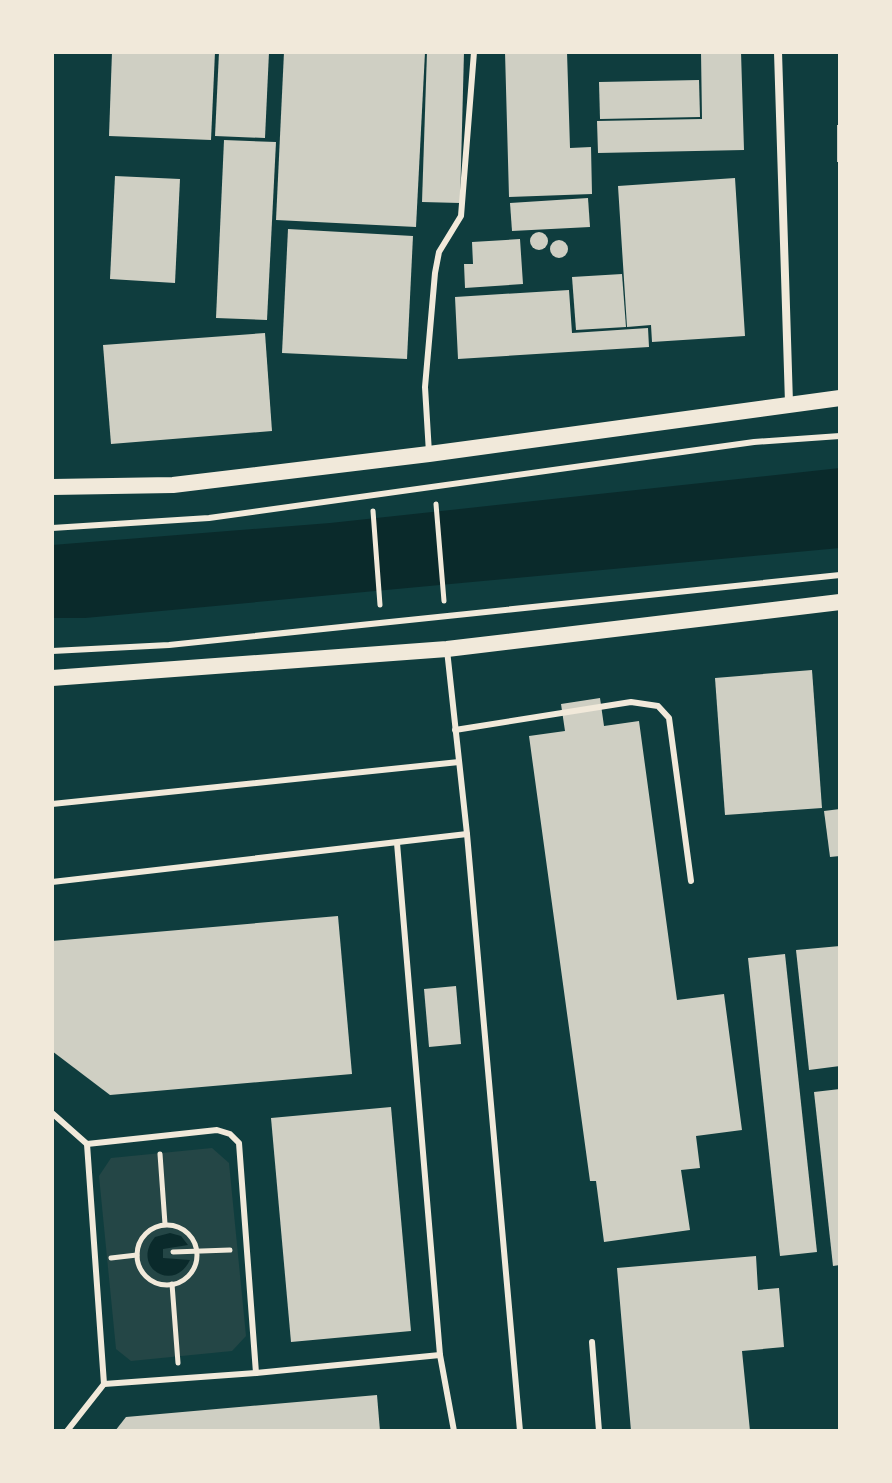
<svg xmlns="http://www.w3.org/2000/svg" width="892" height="1483" font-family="'Open Sans',sans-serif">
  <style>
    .green { fill: #244646 }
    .water { fill: #0a2a2b }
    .building { fill: #cfcfc3 }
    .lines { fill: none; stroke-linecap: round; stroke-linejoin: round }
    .path { stroke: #f1e9da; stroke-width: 5 }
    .service { stroke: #f1e9da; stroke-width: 6 }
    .minor { stroke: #f1e9da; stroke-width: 8 }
    .secondary { stroke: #f1e9da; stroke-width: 16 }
  </style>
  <rect width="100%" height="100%" fill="#0f3d3e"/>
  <!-- green -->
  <path class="green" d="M212,1148l17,15 17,173 -14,15 -101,10 -15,-12 -17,-173 12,-18z"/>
  <!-- water -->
  <g class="water">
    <path d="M840,468v80l-755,70h-33v-73l278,-22z"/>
    <path d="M170,1233l11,3 7,9 -25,4v9l27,2c-16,34 -60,7 -35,-23z"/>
  </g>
  <!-- building -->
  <g class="building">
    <path d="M112,52h103l-4,88 -102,-4z"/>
    <path d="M219,52h50l-4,86 -50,-2z"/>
    <path d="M284,52h141l-9,175 -140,-7z"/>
    <path d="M427,52h37l-4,151 -38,-1z"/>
    <path d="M505,52h62l3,96 21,-1 1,47 -83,3z"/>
    <path d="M701,52h40l3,98 -146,3 -1,-32 105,-2z"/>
    <path d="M699,80l1,37 -100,2 -1,-37z"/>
    <rect x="837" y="125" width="3" height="37"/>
    <path d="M224,140l52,2 -9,178 -51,-2z"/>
    <path d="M115,176l65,3 -5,104 -65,-4z"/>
    <path d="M735,178l10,158 -93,6 -1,-17 -24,2 -9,-141z"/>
    <path d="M588,198l2,29 -78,4 -2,-28z"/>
    <path d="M288,229l125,7 -6,123 -125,-6z"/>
    <circle cx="539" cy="241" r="9"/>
    <path d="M520,239l3,45 -58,4 -1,-24h9l-1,-22z"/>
    <circle cx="559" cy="249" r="9"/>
    <path d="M622,274l4,53 -50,3 -4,-53z"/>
    <path d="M569,290l3,43 76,-5 1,19 -191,12 -3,-62z"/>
    <path d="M265,333l7,98 -161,13 -8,-99z"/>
    <path d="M812,670l10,138 -97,7 -10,-137z"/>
    <path d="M600,698l4,28 35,-5 38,279 47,-6 18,136 -46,6 4,32 -19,2 9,60 -86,12 -8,-61h-6l-61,-445 36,-5 -4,-27z"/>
    <path d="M840,809v47l-10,1 -6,-46z"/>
    <path d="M338,916l14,158 -242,21 -58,-44v-110z"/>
    <path d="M840,946v120l-31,4 -13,-120z"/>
    <path d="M785,954l32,298 -37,4 -32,-298z"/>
    <path d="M456,986l5,58 -32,3 -5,-58z"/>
    <path d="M840,1089v176l-7,1 -19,-174z"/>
    <path d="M391,1107l20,224 -120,11 -20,-224z"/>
    <path d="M756,1256l2,34 21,-2 5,59 -42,4 8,80h-119l-14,-163z"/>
    <path d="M377,1395l3,36h-265l11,-14z"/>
  </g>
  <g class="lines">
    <!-- path -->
    <g class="path">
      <path d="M436,504l8,97"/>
      <path d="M373,511l7,94"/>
      <path d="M160,1154l5,70"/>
      <circle cx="167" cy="1255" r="30"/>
      <path d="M173,1252l57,-2"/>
      <path d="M111,1258l26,-3"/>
      <path d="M172,1284l6,79"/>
    </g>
    <!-- service -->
    <g class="service">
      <path d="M429,453l-4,-66 10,-114 4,-21 22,-36 13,-164"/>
      <path d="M52,528l157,-10 545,-76 86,-6"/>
      <path d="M447,650l20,184 53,597"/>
      <path d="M52,651l117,-6 671,-70"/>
      <path d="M455,730l176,-28 27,4 11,12 22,163"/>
      <path d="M52,804l407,-42"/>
      <path d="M397,843l43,512 14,76"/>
      <path d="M52,882l415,-48"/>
      <path d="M52,1113l35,31 17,240"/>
      <path d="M87,1144l130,-14 13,4 9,9 17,230"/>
      <path d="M592,1342l7,89"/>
      <path d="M67,1431l37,-47 152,-11 184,-18"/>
    </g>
    <!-- minor -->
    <path class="minor" d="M778,52l11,351"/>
    <!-- secondary -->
    <g class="secondary">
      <path d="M52,487l121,-2 256,-31 411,-56"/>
      <path d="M52,678l395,-29 393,-47"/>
    </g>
  </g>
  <!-- border -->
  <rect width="892" height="1483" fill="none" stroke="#f1e9da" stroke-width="108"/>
</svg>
